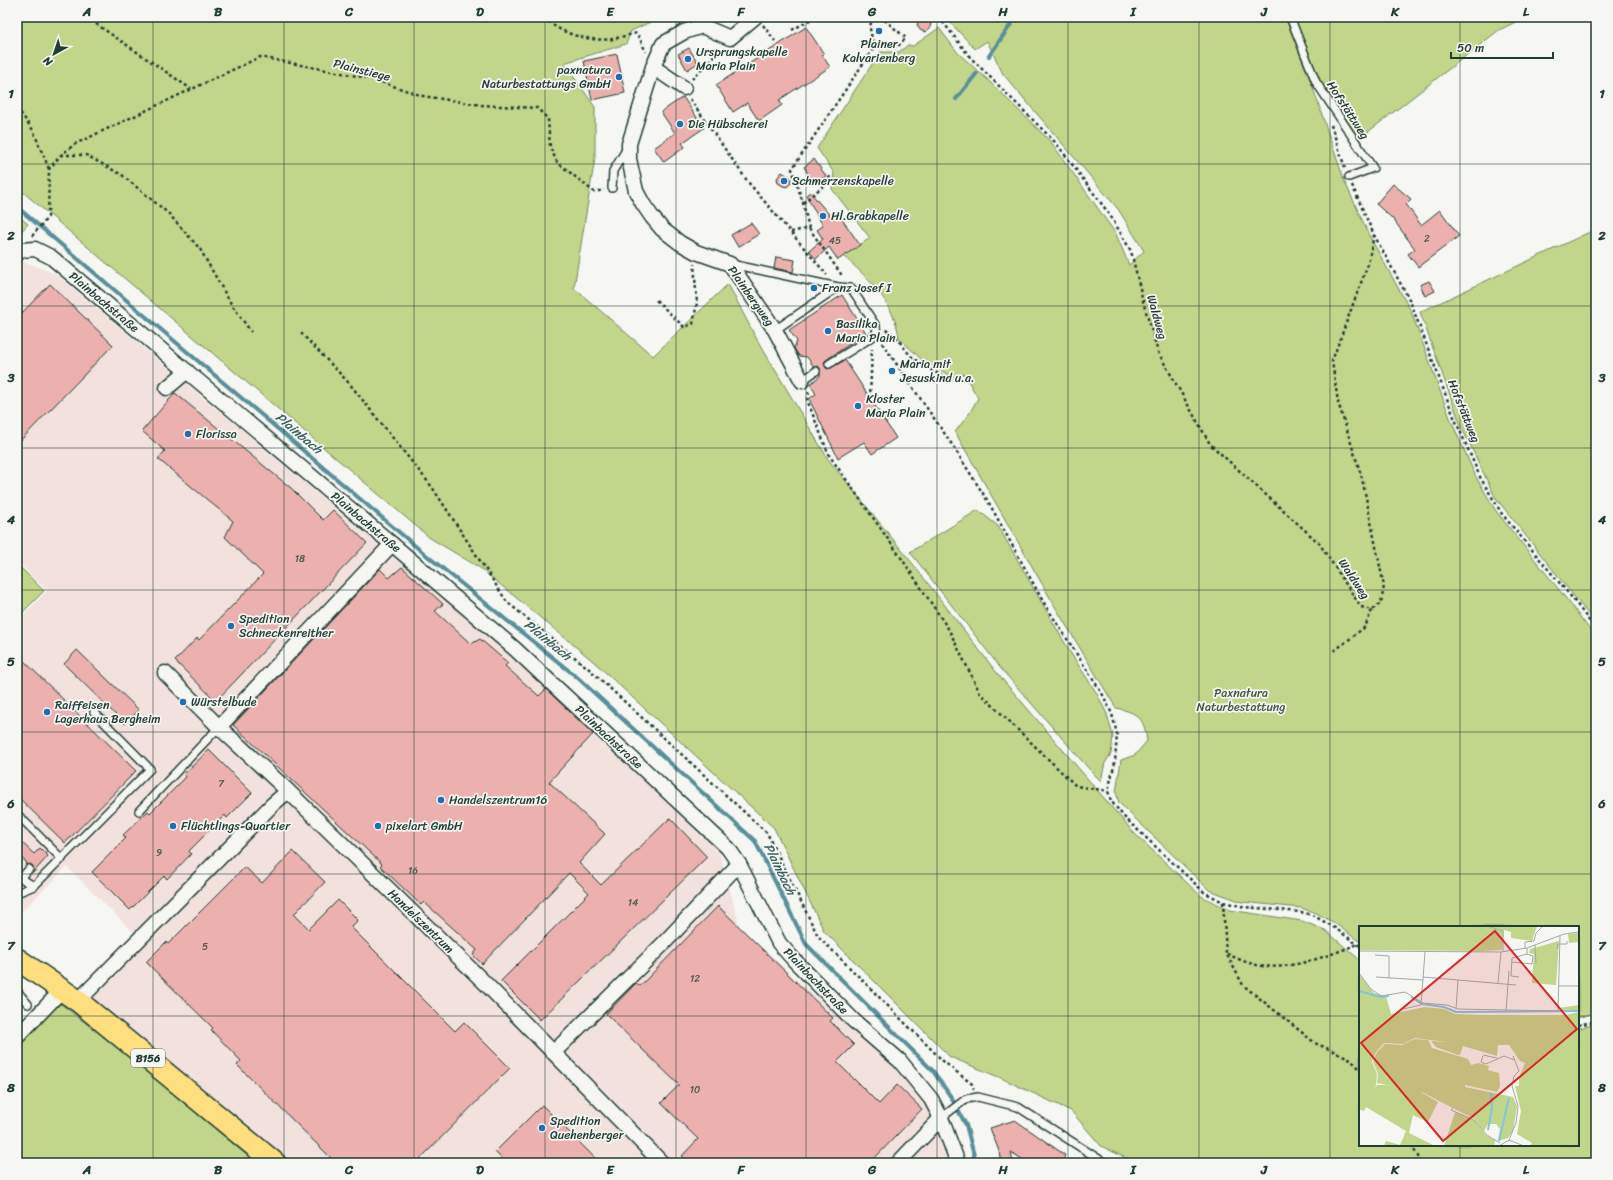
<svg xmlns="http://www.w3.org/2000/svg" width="1613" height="1180" font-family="Sriracha,sans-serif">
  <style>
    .built { fill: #f3e1de }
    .green { fill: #c1d58b; stroke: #708960 }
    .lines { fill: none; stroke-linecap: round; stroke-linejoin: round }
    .stream { stroke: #598f9b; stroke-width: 4 }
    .building { fill: #ecb1ae; stroke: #1f3d34 }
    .lane-casing { stroke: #1f3d34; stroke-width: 10 }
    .street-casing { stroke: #1f3d34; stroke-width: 17 }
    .primary-casing { stroke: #1f3d34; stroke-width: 24 }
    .path { stroke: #1f3d34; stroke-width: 2.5; stroke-dasharray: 3 3; stroke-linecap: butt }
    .lane { stroke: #f6f6f2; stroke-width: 7 }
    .street { stroke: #f6f6f2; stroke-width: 14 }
    .primary { stroke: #fedf80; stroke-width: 21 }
    .grid { fill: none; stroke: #1f3d34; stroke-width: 1; stroke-opacity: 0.55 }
    .poi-dot { fill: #1f6fb2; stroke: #f6f6f2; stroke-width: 1.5 }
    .labels { text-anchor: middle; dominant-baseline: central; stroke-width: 3.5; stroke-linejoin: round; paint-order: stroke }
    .number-label { font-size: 10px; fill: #525a52 }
    .shield { fill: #f6f6f2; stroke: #60746d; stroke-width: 1 }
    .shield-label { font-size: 11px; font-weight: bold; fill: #1f3d34 }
    .poi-label { font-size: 12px; fill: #1f3d34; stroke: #f6f6f2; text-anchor: start }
    .street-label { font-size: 12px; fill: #1f3d34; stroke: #f6f6f2 }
    .park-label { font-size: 12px; fill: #3f5b45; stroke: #f6f6f2 }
    .water-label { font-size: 13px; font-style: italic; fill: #375f5f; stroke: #f6f6f2 }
    .inset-river { fill: none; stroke: #7fc5e0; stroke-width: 2 }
    .inset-road { fill: none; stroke: #a0aca6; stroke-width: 1 }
    .view { fill: #d62828; fill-opacity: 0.15; stroke: #d62828; stroke-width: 2 }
    .inset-edge { fill: none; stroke: #1f3d34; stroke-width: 2 }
    .neatline { fill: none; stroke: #1f3d34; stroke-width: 1.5 }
    .grid-label { font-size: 13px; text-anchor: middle; font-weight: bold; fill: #1f3d34 }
  </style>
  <rect width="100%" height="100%" fill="#f6f6f2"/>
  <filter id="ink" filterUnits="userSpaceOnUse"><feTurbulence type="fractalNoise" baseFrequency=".025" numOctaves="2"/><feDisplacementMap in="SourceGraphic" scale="8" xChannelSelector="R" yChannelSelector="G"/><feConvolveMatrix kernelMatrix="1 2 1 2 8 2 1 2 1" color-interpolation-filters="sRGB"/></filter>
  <g filter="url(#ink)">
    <!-- built -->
    <path class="built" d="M17,259l39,15 423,355 118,104 123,120 20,75 189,171 23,64h-661l-213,-175 56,-55 -67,-66 -50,49v-295l30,-30 -30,-30z"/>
    <!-- green -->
    <g class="green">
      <path d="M17,17h644l-30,14 -5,13 -62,19 31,44v51l-21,130 79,68 75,-72 27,52 73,123 85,105 84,109 137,160 67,63 29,14 72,11 23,9 35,30v185h218v-116l18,-7v141h-460l-35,-17 -30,-35 -70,-33 -51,-21 -126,-126 -50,-103 -181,-167 -113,-93 -50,-30 -413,-351z"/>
      <path d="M945,17h340l26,65 33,98 26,57 41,74 39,107 26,59 20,34 76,95 24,32v374l-18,6v-91h-218v15l-27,-20 -17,-9 -15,-5 -59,-6 -33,-12 -90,-87 -3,-11 5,-32 14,-5 12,-14c-3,-23 -8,-28 -31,-33l-59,-98 -102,-178 14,-18 9,-16 -14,-24 -10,4 -32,-18 -23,-22c-4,-34 -30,-60 -56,-82l27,-18 -38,-49 2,-16 -17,-25 63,-96h19l9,-7 5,1 26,-18 19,25 30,27 63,62 65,92 13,31 15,-14 -26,-42 -115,-135 -16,-33 -12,8z"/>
      <path d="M1293,17h233l-27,13 -140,109 -39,-58z"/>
      <path d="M17,215l11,9 -11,12z"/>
      <path d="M1596,229v395l-101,-127 -34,-71 -41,-114z"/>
      <path d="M978,510l20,16 72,126 26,40 11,22 6,22 -2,18 -6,9 -4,18 -11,-11 -88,-100 -92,-118z"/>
      <path d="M17,564l27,27 -27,27z"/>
      <path d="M61,1004l71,55 124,104h-239v-118l36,-39z"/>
    </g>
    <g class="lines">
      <!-- stream -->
      <g class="stream">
        <path d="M989,56l27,-39"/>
        <path d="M956,99l21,-26"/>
        <path d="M17,207l403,343 158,128 177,163 51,103 127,127 18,26 15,28 10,38"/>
      </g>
    </g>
    <!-- building -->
    <g class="building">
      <path d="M920,17l5,1 6,5 -1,5 -5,4 -5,-2 -3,-5z"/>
      <path d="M806,27l18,27 -2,1 8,12 -51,33 3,5 -23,16 -12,-18 -14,9 -17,-27z"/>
      <path d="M689,48l9,15 -11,7 -9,-16z"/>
      <path d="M617,54l8,39 -33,7 -8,-39z"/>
      <path d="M683,97l21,31 -22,15 3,4 -21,15 -10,-14 21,-15 -14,-21z"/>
      <path d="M814,159l12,17 -11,8 -11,-17z"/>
      <path d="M782,172l9,6v5l-4,4 -4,-1 -5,-3 -1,-5z"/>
      <path d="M1393,184l18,15 -5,5 15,21 19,-15 19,26 -41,31 -10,-13 7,-5 -22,-30 -17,-15z"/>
      <path d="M810,192l23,27 6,-4 21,30 -22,15 -9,-13 -13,12 -7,-8 14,-12 -6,-9 6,-4 -17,-31z"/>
      <path d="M751,223l8,11 -21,13 -7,-12z"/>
      <path d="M776,257l19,3 -2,12 -19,-4z"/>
      <path d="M1429,281l6,10 -10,5 -5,-11z"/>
      <path d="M50,284l63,61 -96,99v-126z"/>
      <path d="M842,295l24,38 -40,27 -2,2 1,4 2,3 4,-1 14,-8 51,78 -24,16 -8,-12 -26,16 -29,-59 7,-5 -6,-10 10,-8v-8l-2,-2 -4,1 -7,-10 -8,-1 -5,-8 3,-7 -8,-11z"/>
      <path d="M175,393l116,95 32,32 10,-10 34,33 -151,158 -41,-40 22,-23 2,2 64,-66 -38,-37 8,-16 -75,-62 7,-8 -23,-20z"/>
      <path d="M402,567l41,37 -8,7 36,33 9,-5 28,24 -3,3 34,30 7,-7 47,45 -44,48 56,52 -26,29 22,22 69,-67 37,39 -167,163 -39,-39 88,-88 -20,-20 -87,91 -9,-9 4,-5 -53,-48 -3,3 -41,-39 2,-2 -149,-139 147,-156 9,9z"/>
      <path d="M77,650l62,60 -14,14 -61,-60z"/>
      <path d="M17,654l119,117 -71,72 -48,-47z"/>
      <path d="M209,750l43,43 -25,25 -2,-3 -36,36 2,3 -24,25 -3,-3 -34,34 -38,-38 34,-34 -3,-3 25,-24 2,2 36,-36 -2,-3z"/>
      <path d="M17,838l17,16 6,-6 8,8 -15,17v-7l-3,-2 -5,1 2,-2 -10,-9z"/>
      <path d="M293,851l32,31 -31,32 15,15 29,-29 20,20 -7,7 104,104 9,-9 46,46 -94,95h-80l-99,-98 4,-4 -30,-31 2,-2 -67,-66 20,-20 2,2 77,-77 17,16z"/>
      <path d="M718,906l115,112 -3,3 24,24 -17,17 42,42 18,-19 25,24 -52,54h-180l-8,-7 16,-17 -37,-36 18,-18 -73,-71 30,-31 4,3z"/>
      <path d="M542,1105l58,58h-94l-11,-11z"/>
      <path d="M1015,1120l50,35 -3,8h-34l-17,-11 2,11h-12l-2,-12 -9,-23z"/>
    </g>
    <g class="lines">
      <defs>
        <g id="lane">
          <path d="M1290,17l26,65 57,86 -24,9"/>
          <path d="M612,188l1,-17 14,-23"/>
          <path d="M731,264l107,23 13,1 25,38 1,8 -48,30"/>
          <path d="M775,330l63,-43"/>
          <path d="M802,381l14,-10"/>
          <path d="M139,811l80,-84"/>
          <path d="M17,814l45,45"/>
          <path d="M17,876l17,10 116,-117 -56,-57"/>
          <path d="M21,878l8,-9"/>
          <path d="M17,893l17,-7"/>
          <path d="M17,991l11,13"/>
          <path d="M941,1118l25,-19 12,-2 40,10 87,56"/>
        </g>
        <g id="street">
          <path d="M755,17l-25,21 -28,-12 -18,6 -21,12 -10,23 -24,77v15l7,32 7,13 9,13 10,12 18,14 16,9 34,12 45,66 27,51"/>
          <path d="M653,67l31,21"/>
          <path d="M17,254l4,-4 14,-1 16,8 341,287 123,105 213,199 11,16 40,79 15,17 60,61 46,40 31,38 10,19 17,45"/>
          <path d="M167,388l20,-17"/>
          <path d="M165,673l54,54 69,64 196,191 178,181"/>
          <path d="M219,727l173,-183"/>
          <path d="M78,1001l194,-196 16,-14"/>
          <path d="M17,1037l45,-47"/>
          <path d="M554,1052l108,-107 77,-81"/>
          <path d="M898,1163l43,-45"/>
        </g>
        <path id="primary" d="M17,959l61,42 197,162"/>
      </defs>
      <!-- lane casing -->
      <use href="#lane" class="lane-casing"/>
      <!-- street casing -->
      <use href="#street" class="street-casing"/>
      <!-- primary casing -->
      <use href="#primary" class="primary-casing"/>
      <!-- path -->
      <g class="path">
        <path d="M86,17l105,72"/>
        <path d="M544,17c15,17 46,25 69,22 8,-2 16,-4 24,-6l9,19"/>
        <path d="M874,17c-7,10 -3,18 1,29"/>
        <path d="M927,17l3,2 6,-2"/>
        <path d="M939,17l31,40 86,86 54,72 21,36 13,54 14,47 52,92 109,99 42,64 11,3 9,-7 3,-17 -22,-108 -24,-76 -6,-41 36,-97 6,-29"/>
        <path d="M763,25l12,16"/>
        <path d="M792,30l23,-13"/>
        <path d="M875,46l10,2 12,-1 9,-9 -25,-21"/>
        <path d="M692,79l28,-30"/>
        <path d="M690,99l58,83 79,93"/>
        <path d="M17,108l16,22 16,39"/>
        <path d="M1331,125l14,43"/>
        <path d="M61,155h25l36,20 47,39 31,35 30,53 21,30"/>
        <path d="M1352,185l22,50 36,66 44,116 26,60 22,37 71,85 23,31"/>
        <path d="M803,203l26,-22 1,-7"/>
        <path d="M809,228l34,49"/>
        <path d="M791,232l18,-4 -6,-25 -11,-34 83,-123"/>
        <path d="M32,236l16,-19 1,-48 12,-14 14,-11 185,-87 112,22 51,17 58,9 56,3 11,11 2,28 7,15 37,30 10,-2"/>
        <path d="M656,300l28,27 9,-3 4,-21 -3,-39"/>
        <path d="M886,330c11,5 17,18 26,27 12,10 26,17 40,24"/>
        <path d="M301,333l48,50 83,104 75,115 81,66 179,165 51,103 126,126 28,22 2,5"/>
        <path d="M882,343l67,97 40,63 55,100 59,92 9,19 5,20 -2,28 -7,29 3,10 14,17 79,74 19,10 22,5 56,5 11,3 20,11 28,20"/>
        <path d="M808,392l1,2 -2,6 22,55 73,104 47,71 31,63 96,93 32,5"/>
        <path d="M870,398l2,-49"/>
        <path d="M1334,651l31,-24 7,-17"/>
        <path d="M1223,902l3,51 17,32 72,58 34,15 11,11"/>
        <path d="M1227,954c11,5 22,10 35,12 30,4 68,-11 96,-22"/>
        <path d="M1578,1025l18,-4"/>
        <path d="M1411,1145l11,18"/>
      </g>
      <!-- lane -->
      <use href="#lane" class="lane"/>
      <!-- street -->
      <use href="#street" class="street"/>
      <!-- primary -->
      <use href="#primary" class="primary"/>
    </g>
  </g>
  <!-- grid -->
  <path class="grid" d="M153,17v1146M284,17v1146M414,17v1146M545,17v1146M676,17v1146M806,17v1146M937,17v1146M1068,17v1146M1199,17v1146M1330,17v1146M1460,17v910M17,164h1579M17,306h1579M17,448h1579M17,590h1579M17,732h1579M17,874h1579M17,1016h1343M1578,1016h18M1460,1145v18"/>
  <!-- markers -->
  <g class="poi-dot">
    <circle cx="879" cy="31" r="4"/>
    <circle cx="688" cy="59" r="4"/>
    <circle cx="619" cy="77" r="4"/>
    <circle cx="680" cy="124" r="4"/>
    <circle cx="784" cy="181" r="4"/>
    <circle cx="823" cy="216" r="4"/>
    <circle cx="814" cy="288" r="4"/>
    <circle cx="828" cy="331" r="4"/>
    <circle cx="892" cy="371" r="4"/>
    <circle cx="858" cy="406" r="4"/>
    <circle cx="188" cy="434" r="4"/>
    <circle cx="231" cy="626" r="4"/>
    <circle cx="183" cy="702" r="4"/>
    <circle cx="47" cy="712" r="4"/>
    <circle cx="441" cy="800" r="4"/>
    <circle cx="173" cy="826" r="4"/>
    <circle cx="378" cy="826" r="4"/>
    <circle cx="542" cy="1128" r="4"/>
  </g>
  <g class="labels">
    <!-- number labels -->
    <g class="number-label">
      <text x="1427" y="239">2</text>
      <text x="835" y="241">45</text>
      <text x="300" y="559">18</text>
      <text x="221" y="784">7</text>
      <text x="159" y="853">9</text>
      <text x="413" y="871">16</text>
      <text x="633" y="903">14</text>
      <text x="205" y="947">5</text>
      <text x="695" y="979">12</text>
      <text x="695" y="1090">10</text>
    </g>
    <!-- shield labels -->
    <rect class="shield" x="131" y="1049" width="34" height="18" rx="3"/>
    <g class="shield-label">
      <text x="148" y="1058">B156</text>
    </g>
    <!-- poi labels -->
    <g class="poi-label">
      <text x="879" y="44" text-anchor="middle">Plainer<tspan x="879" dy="14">Kalvarienberg</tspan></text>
      <text x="696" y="52">Ursprungskapelle<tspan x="696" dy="14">Maria Plain</tspan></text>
      <text x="611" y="70" text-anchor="end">paxnatura<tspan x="611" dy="14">Naturbestattungs GmbH</tspan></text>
      <text x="688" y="124">Die Hübscherei</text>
      <text x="792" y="181">Schmerzenskapelle</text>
      <text x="831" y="216">Hl.Grabkapelle</text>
      <text x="822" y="288">Franz Josef I</text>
      <text x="836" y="324">Basilika<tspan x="836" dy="14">Maria Plain</tspan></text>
      <text x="900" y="364">Maria mit<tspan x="900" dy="14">Jesuskind u.a.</tspan></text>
      <text x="866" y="399">Kloster<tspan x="866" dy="14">Maria Plain</tspan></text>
      <text x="196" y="434">Florissa</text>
      <text x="239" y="619">Spedition<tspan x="239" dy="14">Schneckenreither</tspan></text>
      <text x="191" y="702">Würstelbude</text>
      <text x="55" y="705">Raiffeisen<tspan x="55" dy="14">Lagerhaus Bergheim</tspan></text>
      <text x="449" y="800">Handelszentrum16</text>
      <text x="181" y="826">Flüchtlings-Quartier</text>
      <text x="386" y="826">pixelart GmbH</text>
      <text x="550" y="1121">Spedition<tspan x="550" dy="14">Quehenberger</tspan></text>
    </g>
    <!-- street labels -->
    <g class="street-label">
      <text transform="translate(362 70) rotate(14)">Plainstiege</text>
      <text transform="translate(1348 110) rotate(57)">Hofstättweg</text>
      <text transform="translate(751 296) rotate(55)">Plainbergweg</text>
      <text transform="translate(104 302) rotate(40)">Plainbachstraße</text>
      <text transform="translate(1157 317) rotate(74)">Waldweg</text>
      <text transform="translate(1464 411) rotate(68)">Hofstättweg</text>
      <text transform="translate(366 522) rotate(40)">Plainbachstraße</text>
      <text transform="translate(1354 579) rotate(56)">Waldweg</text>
      <text transform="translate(609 737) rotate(43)">Plainbachstraße</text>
      <text transform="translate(421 921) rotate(44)">Handelszentrum</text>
      <text transform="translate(816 981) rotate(46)">Plainbachstraße</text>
    </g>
    <!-- park labels -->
    <g class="park-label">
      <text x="1241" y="693">Paxnatura<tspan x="1241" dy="14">Naturbestattung</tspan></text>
    </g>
    <!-- water labels -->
    <g class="water-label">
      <text transform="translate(299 433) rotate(40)">Plainbach</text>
      <text transform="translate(548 640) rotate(39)">Plainbach</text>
      <text transform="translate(780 869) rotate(64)">Plainbach</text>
    </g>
  </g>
  <!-- overview -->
  <g transform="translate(1359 926)">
    <rect width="220" height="220" fill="#f6f6f2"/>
    <path d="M0,0h178l-5,15 -21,-3v-6l-7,-2 -2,20 -21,1 -122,-1zM220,7v9l-10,1 -1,-9zM200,15l-3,44 -24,-2 2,-29 -5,-1 1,-4zM0,48l15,19 12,3 5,18 34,-7 19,2 11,5 27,1h84l13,-3v134h-49l2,-3 -15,-9 4,-23 -6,-25h4v-8l6,-15 -5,-2 -11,-16h-11l-1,11 -34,-10 -3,9h-2l-22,-8 -5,-6 15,1 -31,-4 -12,6 -19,-1 -8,9 -4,10 5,12 -1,12 -3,6 -6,1 6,-1 4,-7h9l33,6 19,11 -10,20 -15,-7 -4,18 26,13h-51l2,-5 14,4 6,-14 -40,-24 -2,4 -5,-2zM220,79v5l-20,2v-4zM56,113l13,1 4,8 36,11 3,6 8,-2 10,3 -1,4 11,3 1,13 -3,6 -32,-7v2l48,10 4,9 -4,25 -5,7 -10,3 2,-12 -4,-5h-8l-4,7 -10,-12 -52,-27 -45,-9 1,-9 -5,-12 4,-10 8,-8 17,1zM96,186l19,8 12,15 9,5 -1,6h-50z" fill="#c1d58b"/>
    <path class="inset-river" d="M0,65l21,6 9,-1M52,71l11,7 22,3 12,5 123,-1M129,204l4,-23 -1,-14M140,215l10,-43"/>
    <path class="inset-road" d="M131,1l13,4v20M176,19l1,19M166,22v-6l9,-1 2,-8 7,-7M198,23l1,-5h9v-3M0,25l142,1 26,-4 37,-14 15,-2M16,29l14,1v22M153,36l20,2 1,-8 -6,-2v-6M0,47l12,16 10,7 24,-4 18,11 24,2 11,4 97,2 3,-1 2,-74M17,51l47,3M64,51l93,8M160,51l-8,-1 1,-18 15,-4M139,57l3,-31M199,60h21M44,83l18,-4 4,-53M97,83l2,-29M147,85l3,-40M124,129l14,3M124,130l-2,6 5,2 18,-8 10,4M94,182l-2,2 23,10 13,15 13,8M150,214l15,6M140,220l10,-6 7,-17 2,-17 -6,-20 2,-10 5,-5 -6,-15"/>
    <path class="view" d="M136,5l82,98 -134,112 -82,-98z"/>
    <rect width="220" height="220" class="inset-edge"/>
  </g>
  <!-- margin -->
  <rect width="1613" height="1180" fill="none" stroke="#f6f6f2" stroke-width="44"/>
  <!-- north arrow -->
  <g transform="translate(54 54) rotate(220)" stroke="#f6f6f2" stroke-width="3" paint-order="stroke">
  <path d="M0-3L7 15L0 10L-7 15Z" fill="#1f3d34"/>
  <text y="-6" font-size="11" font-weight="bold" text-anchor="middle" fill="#1f3d34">N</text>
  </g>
  <!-- scale -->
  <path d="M1451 52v6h102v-6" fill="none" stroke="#1f3d34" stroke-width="2"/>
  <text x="1457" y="52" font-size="12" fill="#1f3d34" stroke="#f6f6f2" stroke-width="3" paint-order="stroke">50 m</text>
  <rect x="22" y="22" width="1569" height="1136" class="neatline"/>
  <g class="grid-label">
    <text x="87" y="16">A</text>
    <text x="218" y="16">B</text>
    <text x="349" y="16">C</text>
    <text x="480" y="16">D</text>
    <text x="610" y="16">E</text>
    <text x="741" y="16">F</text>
    <text x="872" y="16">G</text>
    <text x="1003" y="16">H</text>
    <text x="1133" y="16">I</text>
    <text x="1264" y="16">J</text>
    <text x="1395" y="16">K</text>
    <text x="1526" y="16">L</text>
    <text x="11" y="98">1</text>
    <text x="1602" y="98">1</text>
    <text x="11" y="240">2</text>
    <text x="1602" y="240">2</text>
    <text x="11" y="382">3</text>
    <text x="1602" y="382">3</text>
    <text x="11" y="524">4</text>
    <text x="1602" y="524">4</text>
    <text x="11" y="666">5</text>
    <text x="1602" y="666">5</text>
    <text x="11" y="808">6</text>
    <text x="1602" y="808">6</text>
    <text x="11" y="950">7</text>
    <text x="1602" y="950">7</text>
    <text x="11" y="1092">8</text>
    <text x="1602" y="1092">8</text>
    <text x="87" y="1174">A</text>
    <text x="218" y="1174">B</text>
    <text x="349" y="1174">C</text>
    <text x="480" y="1174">D</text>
    <text x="610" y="1174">E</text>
    <text x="741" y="1174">F</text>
    <text x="872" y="1174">G</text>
    <text x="1003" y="1174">H</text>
    <text x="1133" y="1174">I</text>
    <text x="1264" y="1174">J</text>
    <text x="1395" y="1174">K</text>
    <text x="1526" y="1174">L</text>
  </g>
</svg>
